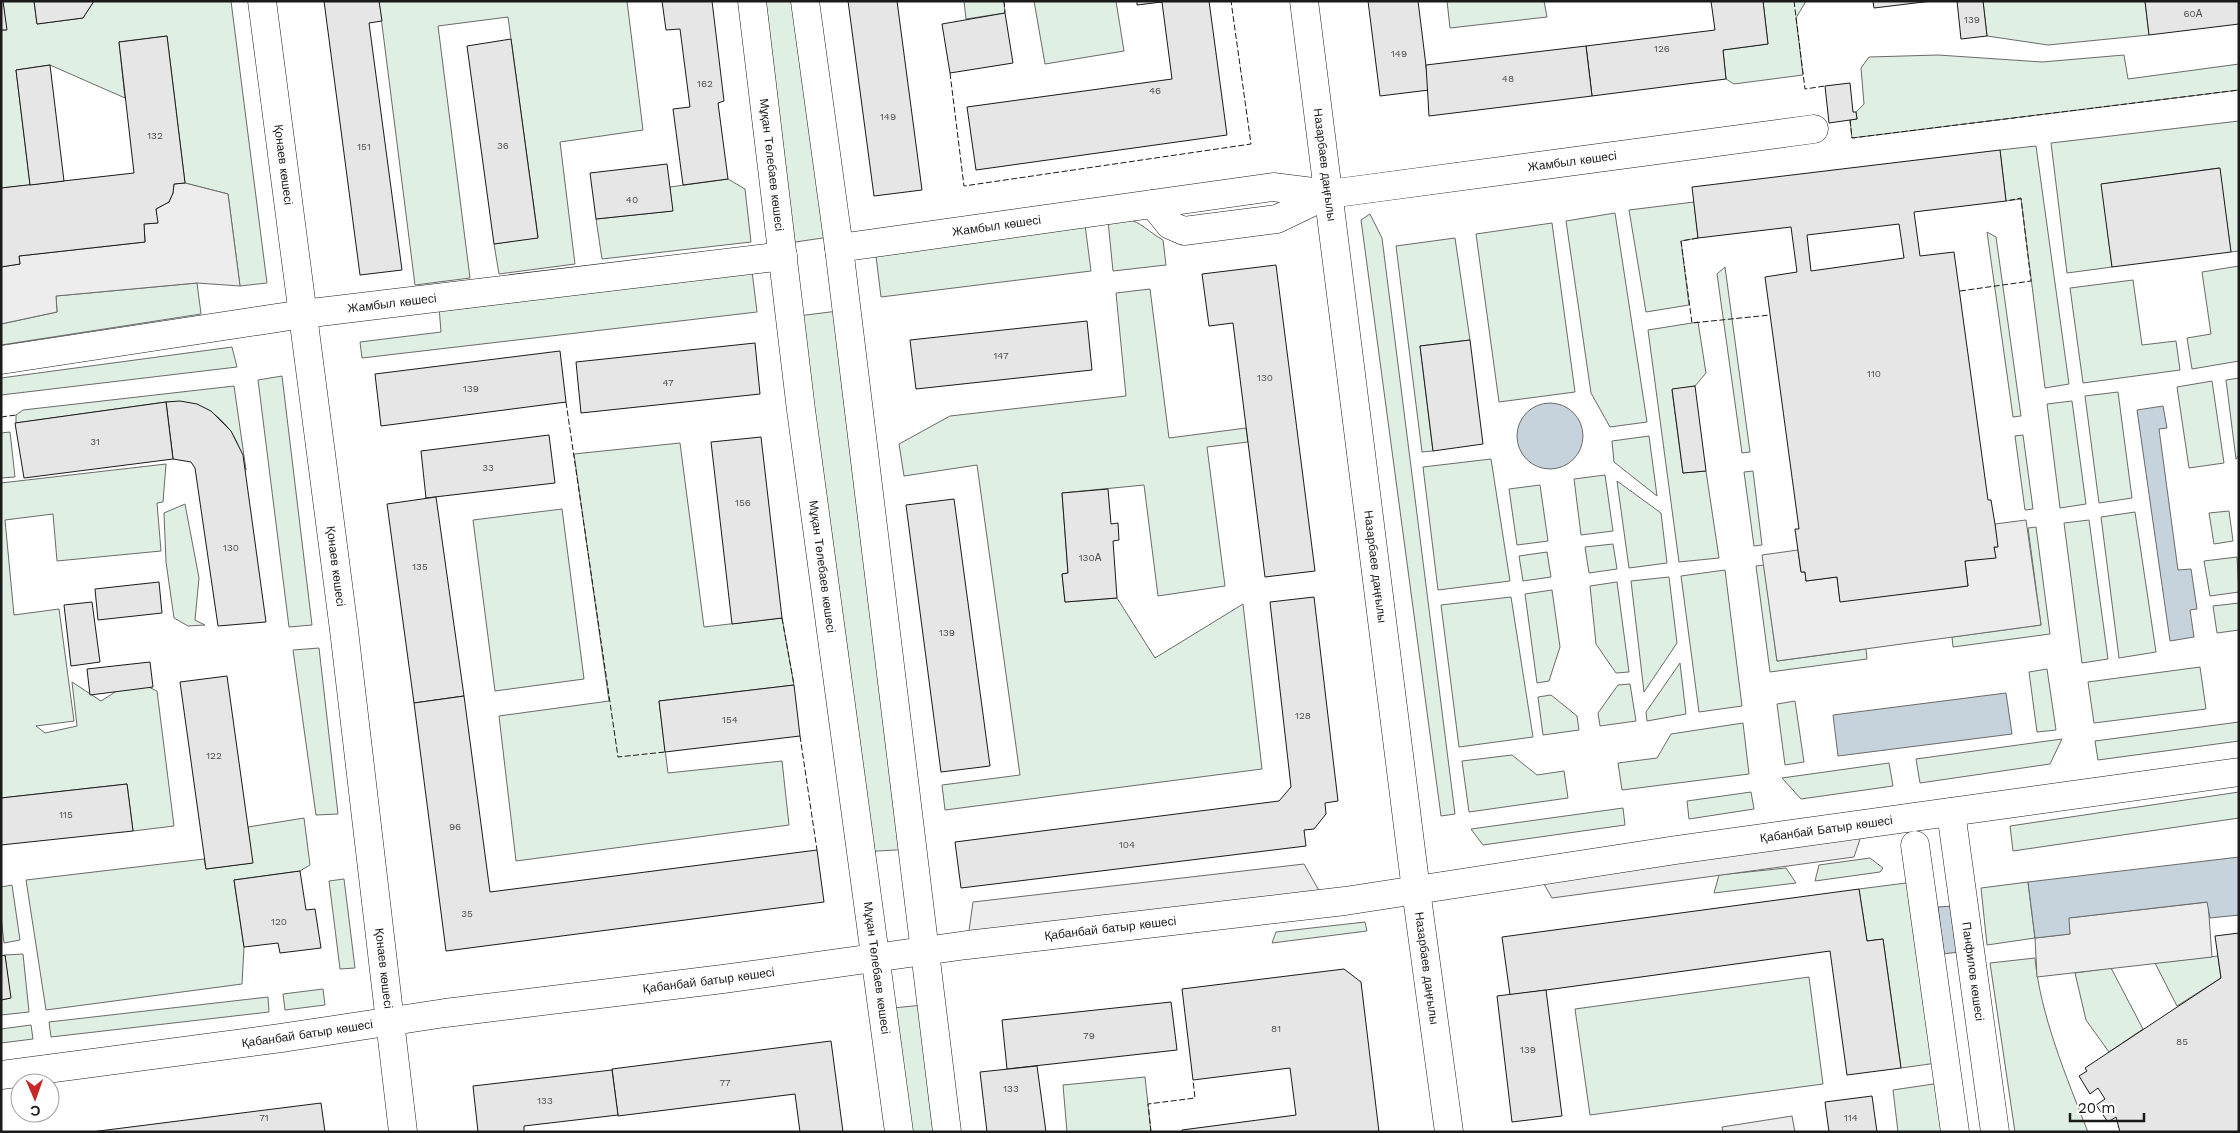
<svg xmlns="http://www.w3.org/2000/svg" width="2240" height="1133" font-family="'Work Sans',sans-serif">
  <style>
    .green { fill: #e0efe3; stroke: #6a6a6a }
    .parking { fill: #ededed; stroke: #6a6a6a }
    .water { fill: #c6d2dc; stroke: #6a6a6a }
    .building { fill: #e6e6e6; stroke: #1a1a1a; fill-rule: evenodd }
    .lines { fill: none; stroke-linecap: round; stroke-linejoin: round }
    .minor-casing { stroke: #1a1a1a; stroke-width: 29 }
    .major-casing { stroke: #1a1a1a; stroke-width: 29 }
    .minor { stroke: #fff; stroke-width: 28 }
    .major { stroke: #fff; stroke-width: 28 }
    .fence { stroke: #1a1a1a; stroke-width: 1; stroke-dasharray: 6 2.5; stroke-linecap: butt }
    .labels { text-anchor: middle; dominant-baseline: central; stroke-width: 4; stroke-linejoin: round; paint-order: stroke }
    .number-label { font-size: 10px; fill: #4d4d4d }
    .street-label { font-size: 12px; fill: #1a1a1a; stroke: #fff }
  </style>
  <rect width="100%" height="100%" fill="#fff"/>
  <!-- green -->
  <g class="green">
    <path d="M3,1h31l3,23 46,-6 11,-17h137l36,282 -27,3 -12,-92 -43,-11 -18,-147 -48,6 6,56 -75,-33 -34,5 14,115 -29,3v-158h5z"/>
    <path d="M379,1h248l16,129 -83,12 15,122 -76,10 -5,-30 44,-7 -30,-220 -70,9 32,252 -55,7z"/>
    <path d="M752,1h53l31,235 -54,8z"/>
    <path d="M964,1h40l1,12 -39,6z"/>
    <path d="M1034,1h82l8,50 -79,13z"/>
    <path d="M1447,1h97l3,16 -97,11z"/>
    <path d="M1763,1h43l-10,17 7,57 -69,9 -8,-5 -3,-29 45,-6z"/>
    <path d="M1983,1h162l4,34 -101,10 -61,-9z"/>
    <path d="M1938,55l104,7 82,-7 4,24 111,-15v26l-387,48 -2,-18 7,-1 -1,-7 8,-8 -3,-36 8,-11z"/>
    <path d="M2239,121v130l-8,1 -12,-84 -117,16 10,83 -45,6 -16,-130z"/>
    <path d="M2036,146l33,238 -24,4 -24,-189 -15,2 -6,-51z"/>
    <path d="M728,179l17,10 6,53 -149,17 -6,-40 76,-8 -2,-24z"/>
    <path d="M1694,202l4,36 -17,3 8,64 -43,7 -17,-102z"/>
    <path d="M1615,213l32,209 -37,5 -19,-34 -25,-172z"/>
    <path d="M1370,214l12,24 73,576 -14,2 -80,-596z"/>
    <path d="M1125,218c18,5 22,13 38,22l3,25 -53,6 -5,-50z"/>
    <path d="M1552,223l23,169 -76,10 -23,-168z"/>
    <path d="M1085,225l6,46 -210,26 -5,-41z"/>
    <path d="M1987,232l9,5 25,179 -8,1z"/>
    <path d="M1455,238l15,102 -50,6 13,105 -11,1 -26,-206z"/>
    <path d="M2239,266v95l-47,8 -5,-31 24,-4 -9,-62z"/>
    <path d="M1725,267l25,185 -8,1 -25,-179z"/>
    <path d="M752,271l5,41 -395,46 -2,-16 81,-10 -2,-25z"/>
    <path d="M2133,280l9,65 34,-4 4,29 -97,13 -13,-95z"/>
    <path d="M197,283l4,31 -200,31v-21l56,-12 -1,-16z"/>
    <path d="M1150,289l19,149 77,-10 2,14 -41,5 18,139 -67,10 -14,-111 -82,8 6,80 -6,1 3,28 52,-4 38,60 88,-54 19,165 -317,41 -3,-25 78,-10 -43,-310 -73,11 -5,-32 51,-28 176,-20 -10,-103z"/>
    <path d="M846,310l67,539 -52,3 -71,-535z"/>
    <path d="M1698,322l8,51 -11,13 -23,4 11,83 23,-2 13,87 -40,4 -31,-232z"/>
    <path d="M232,347l5,20 -236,28v-17z"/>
    <path d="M282,376l30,249 -23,2 -31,-247z"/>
    <path d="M2239,378v77l-3,4 -10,-79z"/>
    <path d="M2212,381l12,82 -35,5 -12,-81z"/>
    <path d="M234,386l12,84c-9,-43 -34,-71 -80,-68l-150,21v-8l7,-5z"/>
    <path d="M2118,392l14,106 -33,5 -14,-107z"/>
    <path d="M2072,401l14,103 -26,4 -13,-104z"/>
    <path d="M10,432l5,45 -14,1v-45z"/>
    <path d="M2023,435l10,74 -8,1 -10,-74z"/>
    <path d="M1649,436l8,60 -43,-34 -2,-21z"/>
    <path d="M680,443l24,184 78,-9 12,67 -135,16 9,72 114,-12 7,64 -273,36 -17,-145 110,-15 -35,-247z"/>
    <path d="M1491,459l19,122 -72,9 -15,-123z"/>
    <path d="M166,464l-3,38 -6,1 4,48 -104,10 -4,-47 -48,6 9,95 45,-6 15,112 -38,5 9,7 32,-7 -5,-44 29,19 33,-21 23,11 17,135 -41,5 -6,-47 -126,14v-315z"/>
    <path d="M1753,471l9,74 -8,1 -10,-74z"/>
    <path d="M1605,475l8,56 -32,4 -7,-56z"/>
    <path d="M1617,481l44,32 6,50 -38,5z"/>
    <path d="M1540,485l8,56 -31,4 -8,-56z"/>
    <path d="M185,504l14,74 -4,42 10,5 -17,1 -14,-8 -8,-56 -2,-49z"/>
    <path d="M562,509l22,170 -89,12 -22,-171z"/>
    <path d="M2229,511l4,30 -19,3 -5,-31z"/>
    <path d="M2135,512l21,140 -37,6 -18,-141z"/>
    <path d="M2089,520l19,139 -26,4 -18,-140z"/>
    <path d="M2036,527l14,107 -97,13 -1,-10 89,-12 -13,-97z"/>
    <path d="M1613,544l4,25 -28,4 -4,-26z"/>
    <path d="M1547,552l4,25 -28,4 -4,-25z"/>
    <path d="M2237,557l2,35 -29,4 -6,-35z"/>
    <path d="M1764,565l13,96 89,-12 1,10 -97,13 -14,-106z"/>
    <path d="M1725,570l17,136 -43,6 -18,-136z"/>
    <path d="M1669,577l8,66 -33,49 -13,-111z"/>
    <path d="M1617,582l12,90 -13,1 -20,-29 -6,-58z"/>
    <path d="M1552,590l8,57 -11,34 -12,2 -12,-89z"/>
    <path d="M1511,597l22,140 -74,10 -18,-142z"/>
    <path d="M2239,603v27l-22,3 -4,-27z"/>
    <path d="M319,648l19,166 -22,1 -23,-165z"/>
    <path d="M1680,663l6,51 -39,7 -1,-9z"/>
    <path d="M2200,667l6,42 -112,14 -6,-41z"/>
    <path d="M2047,669l9,61 -19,2 -8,-60z"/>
    <path d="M1630,684l6,37 -36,5 -2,-13 20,-28z"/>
    <path d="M1551,695l26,21 2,14 -36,5 -5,-38z"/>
    <path d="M1795,701l9,61 -19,3 -8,-61z"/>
    <path d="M2239,722v19l-141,19 -3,-19z"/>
    <path d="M1743,723l6,51 -127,16 -4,-27 39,-5 14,-24z"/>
    <path d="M2062,739l-12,25 -130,19 -4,-24z"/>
    <path d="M1512,755l25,20 27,-4 4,27 -99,14 -7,-51z"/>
    <path d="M1889,763l4,23 -92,13 -19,-21z"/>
    <path d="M1751,792l3,17 -65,10 -2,-18z"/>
    <path d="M2239,792v26l-226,33 -3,-25z"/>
    <path d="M1623,808l2,17 -142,20 -12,-16z"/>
    <path d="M304,818l6,47 -10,6 -66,9 10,67 -2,37 -196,26 -20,-130 178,-21 2,10 46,-6 -4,-36z"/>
    <path d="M1870,858l13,10 -3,4 -65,9 4,-16z"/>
    <path d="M1786,868l10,15 -82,10 5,-18z"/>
    <path d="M344,879l11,89 -15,1 -11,-88z"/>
    <path d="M1914,882l23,181 -36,5 -18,-129 -16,2 -8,-52z"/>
    <path d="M2028,882l7,56 -48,7 -6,-57z"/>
    <path d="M12,885l8,55 -16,3 -3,-26v-30z"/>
    <path d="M1365,922l2,9 -95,12 4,-11z"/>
    <path d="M23,954l6,58 -28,3v-15l9,-2 -5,-43z"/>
    <path d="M2218,956l3,22 -44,28 -22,-43z"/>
    <path d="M2035,958c5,56 32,121 53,174h-73l-25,-169z"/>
    <path d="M2111,968l32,61 -34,23 -23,-32 -11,-47z"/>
    <path d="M1809,977l14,107 -233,31 -15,-106z"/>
    <path d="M323,989l2,16 -40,5 -2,-16z"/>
    <path d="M268,997l1,15 -218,25 -2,-15z"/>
    <path d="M933,1004l14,128h-48l-16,-123z"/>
    <path d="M31,1025l2,14 -32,4v-14z"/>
    <path d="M1145,1077l6,55h-84l-4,-47z"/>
    <path d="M1940,1083l7,49h-49l-5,-42z"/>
  </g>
  <!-- parking -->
  <g class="parking">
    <path d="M185,183l43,11 12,92 -43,-3 -141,13 1,16 -56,12v-57l19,-3 -1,-8 126,-14 -1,-18 13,-1 -1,-14 13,-7 4,-9 1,-9z"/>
    <path d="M2026,520l15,105 -264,36 -15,-106 36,-5 3,22h4l1,9 31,-4 3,24 128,-15 -3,-25 30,-4 -1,-10h3l-2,-23z"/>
    <path d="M1865,824l-11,33 -302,41 -16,-28z"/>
    <path d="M1304,864l22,39 -359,42 6,-43z"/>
    <path d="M2208,902l4,55 -175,20 -2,-39 35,-4 -2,-16z"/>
    <path d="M1792,1116l3,16h-72l-1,-5z"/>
  </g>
  <!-- water -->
  <g class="water">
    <circle cx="1550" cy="436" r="33"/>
    <path d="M2163,406l4,22 -8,1 19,141 13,-1 6,40 -7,1 4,27 -24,4 -33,-231z"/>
    <path d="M2006,693l6,41 -174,22 -5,-41z"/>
    <path d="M2239,857v58l-29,3 -3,-16 -138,16 1,16 -35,4 -7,-56z"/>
    <path d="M1953,906l6,46 -16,2 -5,-47z"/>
  </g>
  <!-- building -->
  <g class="building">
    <path d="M1,1h2l4,29h-6z"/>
    <path d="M34,1h60l-11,17 -46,6z"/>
    <path d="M324,1h55l3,20 -13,2 33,247 -42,5z"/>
    <path d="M662,1h50l12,100 -6,2 10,76 -45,6 -10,-76 17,-2 -10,-78 -14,1z"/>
    <path d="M848,1h49l25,189 -48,6z"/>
    <path d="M1137,1h72l18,134 -251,35 -9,-63 205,-28 -10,-77 -25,3z"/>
    <path d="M1368,1h50l11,89 -49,6z"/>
    <path d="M1711,1h52l5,43 -45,6 3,29 -134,17 -6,-50 129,-16z"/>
    <path d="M1873,1h59l-58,7z"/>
    <path d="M1957,1h26l4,35 -26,3z"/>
    <path d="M2145,1h94v23l-90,11z"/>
    <path d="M1005,13l8,50 -63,10 -8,-49z"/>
    <path d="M167,36l18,147 -11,1 -1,9 -4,9 -13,7 2,14 -14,1 1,18 -126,14 1,8 -19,3v-79l133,-15 -15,-131z"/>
    <path d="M511,39l27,199 -44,6 -27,-198z"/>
    <path d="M1586,46l6,50 -163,20 -3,-51z"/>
    <path d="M50,65l14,116 -34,4 -14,-115z"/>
    <path d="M1850,83l3,29h3l1,7 -28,4 -4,-37z"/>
    <path d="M2000,150l6,51 -92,11 6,44 34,-4 34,248h3l4,24 3,23h-4l2,11 -31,3 3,25 -128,16 -3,-25 -31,4 -1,-9h-4l-6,-43h4l-34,-252 32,-5 -6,-45 -93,11 -6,-51zM1899,224l5,34 -93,13 -4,-36z"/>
    <path d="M667,164l6,47 -77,8 -6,-46z"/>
    <path d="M2220,168l11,84 -119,15 -11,-83z"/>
    <path d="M1276,265l39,306 -50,6 -32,-254 -24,3 -7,-52z"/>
    <path d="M1087,321l5,49 -176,19 -6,-49z"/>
    <path d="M1470,340l13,104 -50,7 -13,-105z"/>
    <path d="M755,343l5,51 -179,19 -5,-51z"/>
    <path d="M560,351l6,51 -185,24 -6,-52z"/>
    <path d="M1695,386l11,85 -23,2 -11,-84z"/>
    <path d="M180,401l17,3 14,7 20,20 12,24 23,167 -48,4 -23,-158 -4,-6 -18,-3 -7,-57z"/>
    <path d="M166,402l7,57 -149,19 -9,-55z"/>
    <path d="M549,435l6,48 -129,15 -5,-47z"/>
    <path d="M761,437l21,181 -50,6 -21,-182z"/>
    <path d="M1108,489l3,35 7,-1 1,17 -6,1 4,57 -52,4 -3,-28 6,-1 -6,-80z"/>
    <path d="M436,497l28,199 -50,7 -27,-199z"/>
    <path d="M954,499l36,267 -49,6 -35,-267z"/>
    <path d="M159,582l3,31 -64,7 -3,-31z"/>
    <path d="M1314,597l24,204 -13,2 1,11 -12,15 -10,1 2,16 -345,42 -6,-46 324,-41 12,-14 -21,-185z"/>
    <path d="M92,602l8,60 -29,4 -7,-61z"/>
    <path d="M150,662l3,25 -63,8 -3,-26z"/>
    <path d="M227,676l26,187 -47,6 -26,-187z"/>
    <path d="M794,685l6,51 -135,16 -6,-51z"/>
    <path d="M464,696l26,196 327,-42 7,52 -378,49 -32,-248z"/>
    <path d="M127,784l6,47 -132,14v-47z"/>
    <path d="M300,871l6,39 9,-1 6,39 -41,5 -2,-10 -34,4 -10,-67z"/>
    <path d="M1859,889l8,52 16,-2 18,129 -54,7 -17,-124 -320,44 -8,-58z"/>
    <path d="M2239,933v199h-119l-4,-15 -8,5 -12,-17 9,-6 -7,-11 -8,6 -11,-18 8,-5 -2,-3 136,-90 -6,-42z"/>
    <path d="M5,955l6,43 -10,2v-44z"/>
    <path d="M1344,969l17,13 18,150h-197v-2l114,-15 -6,-47 -97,12 -11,-91z"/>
    <path d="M1546,990l16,126 -50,6 -15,-126z"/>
    <path d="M1171,1002l6,48 -170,19 -5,-49z"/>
    <path d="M831,1041l12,91h-43l-5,-38 -177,22 -6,-47z"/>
    <path d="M1037,1066l9,66h-59l-7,-60z"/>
    <path d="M612,1070l6,45 -94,11v6h-46l-5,-46z"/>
    <path d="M1872,1096l5,36h-48l-4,-30z"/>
    <path d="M321,1103l4,29h-234z"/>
  </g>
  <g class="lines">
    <defs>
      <g id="minor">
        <path id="s1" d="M262,1l82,629 59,502"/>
        <path id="s2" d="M752,1l49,409 98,722"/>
        <path d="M805,1l34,247 108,884"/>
        <path d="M1153,204l17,21 14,6 93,-12 52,-25"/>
        <path id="s3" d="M839,248l434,-61 56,7 485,-65"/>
        <path id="s4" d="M1,360l302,-46 480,-58"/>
        <path id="s5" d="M1951,812l44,320"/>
        <path d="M1915,845l40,287"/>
        <path id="s6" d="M1,1075l280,-37 164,-25 278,-34 244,-34 378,-44 331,-51 563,-78"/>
      </g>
      <g id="major">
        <path id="s7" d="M1304,1l112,889 33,242"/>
      </g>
    </defs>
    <!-- minor casing -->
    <use href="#minor" class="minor-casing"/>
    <!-- major casing -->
    <use href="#major" class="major-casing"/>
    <!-- minor -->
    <use href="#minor" class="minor"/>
    <!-- major -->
    <use href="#major" class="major"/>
    <!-- fence -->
    <g class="fence">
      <path d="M1004,1l1,12"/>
      <path d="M1794,1l11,88 20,-3"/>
      <path d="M950,73l14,113 287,-42 -20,-143"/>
      <path d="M1850,120l2,18 387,-48"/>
      <path d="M1698,238l-17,3 11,82 78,-8"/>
      <path d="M1960,291l71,-10 -10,-83 -15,3"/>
      <path d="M566,402l52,355 47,-5"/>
      <path d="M1,417l15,-2"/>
      <path d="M782,618l12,67"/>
      <path d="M800,736l17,114"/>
      <path d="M1151,1132l-3,-28 47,-6 -2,-18"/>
    </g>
  </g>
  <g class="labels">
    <!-- number labels -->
    <g class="number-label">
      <text x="2193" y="13">60А</text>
      <text x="1972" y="19">139</text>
      <text x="1662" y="48">126</text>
      <text x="1399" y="53">149</text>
      <text x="1508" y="78">48</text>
      <text x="705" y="83">162</text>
      <text x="1155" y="90">46</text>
      <text x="888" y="116">149</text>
      <text x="155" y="135">132</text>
      <text x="503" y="145">36</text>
      <text x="364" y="146">151</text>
      <text x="632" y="199">40</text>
      <text x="1001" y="355">147</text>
      <text x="1874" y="373">110</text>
      <text x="1265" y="377">130</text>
      <text x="668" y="382">47</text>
      <text x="471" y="388">139</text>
      <text x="95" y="441">31</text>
      <text x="488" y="467">33</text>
      <text x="743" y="502">156</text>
      <text x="231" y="547">130</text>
      <text x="1090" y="557">130А</text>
      <text x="420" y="566">135</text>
      <text x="947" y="632">139</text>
      <text x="1303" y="715">128</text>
      <text x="730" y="719">154</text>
      <text x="214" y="755">122</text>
      <text x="66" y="814">115</text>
      <text x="455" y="826">96</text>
      <text x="1127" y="844">104</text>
      <text x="467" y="913">35</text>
      <text x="279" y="921">120</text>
      <text x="1276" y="1028">81</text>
      <text x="1089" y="1035">79</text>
      <text x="2182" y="1041">85</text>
      <text x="1528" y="1049">139</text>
      <text x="725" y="1082">77</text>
      <text x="1011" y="1088">133</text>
      <text x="545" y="1100">133</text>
      <text x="264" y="1117">71</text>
      <text x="1851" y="1117">114</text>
    </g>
    <!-- street labels -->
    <g class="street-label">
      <text stroke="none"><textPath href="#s3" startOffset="740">Жамбыл көшесі</textPath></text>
      <text stroke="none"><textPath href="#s1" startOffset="165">Қонаев көшесі</textPath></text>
      <text stroke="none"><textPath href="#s2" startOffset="165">Мұқан Төлебаев көшесі</textPath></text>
      <text stroke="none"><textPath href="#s7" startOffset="165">Назарбаев даңғылы</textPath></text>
      <text stroke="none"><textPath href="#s3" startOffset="159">Жамбыл көшесі</textPath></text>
      <text stroke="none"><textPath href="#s4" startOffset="395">Жамбыл көшесі</textPath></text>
      <text stroke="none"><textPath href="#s1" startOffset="570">Қонаев көшесі</textPath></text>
      <text stroke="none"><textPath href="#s2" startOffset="570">Мұқан Төлебаев көшесі</textPath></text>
      <text stroke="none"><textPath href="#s7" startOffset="570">Назарбаев даңғылы</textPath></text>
      <text stroke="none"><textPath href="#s6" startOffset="1842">Қабанбай Батыр көшесі</textPath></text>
      <text stroke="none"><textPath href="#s6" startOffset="1119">Қабанбай батыр көшесі</textPath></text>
      <text stroke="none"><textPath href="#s1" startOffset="975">Қонаев көшесі</textPath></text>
      <text stroke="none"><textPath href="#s2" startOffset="975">Мұқан Төлебаев көшесі</textPath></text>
      <text stroke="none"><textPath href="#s7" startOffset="975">Назарбаев даңғылы</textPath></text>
      <text stroke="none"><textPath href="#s5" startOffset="161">Панфилов көшесі</textPath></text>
      <text stroke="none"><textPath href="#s6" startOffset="714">Қабанбай батыр көшесі</textPath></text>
      <text stroke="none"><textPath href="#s6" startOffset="309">Қабанбай батыр көшесі</textPath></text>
    </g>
  </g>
  <!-- border -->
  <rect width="2240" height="1133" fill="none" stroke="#1a1a1a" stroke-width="5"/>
  <!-- north arrow -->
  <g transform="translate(35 1098) rotate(178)"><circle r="24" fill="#ffffff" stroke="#a3a3a3"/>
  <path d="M0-4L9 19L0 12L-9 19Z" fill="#c62828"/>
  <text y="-8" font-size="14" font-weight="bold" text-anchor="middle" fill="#1a1a1a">С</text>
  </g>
  <!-- scale -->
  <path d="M2070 1113v8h74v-8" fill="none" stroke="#1a1a1a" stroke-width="2.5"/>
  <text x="2078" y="1113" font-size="15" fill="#1a1a1a" stroke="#ffffff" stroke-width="4" paint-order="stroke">20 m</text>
</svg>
